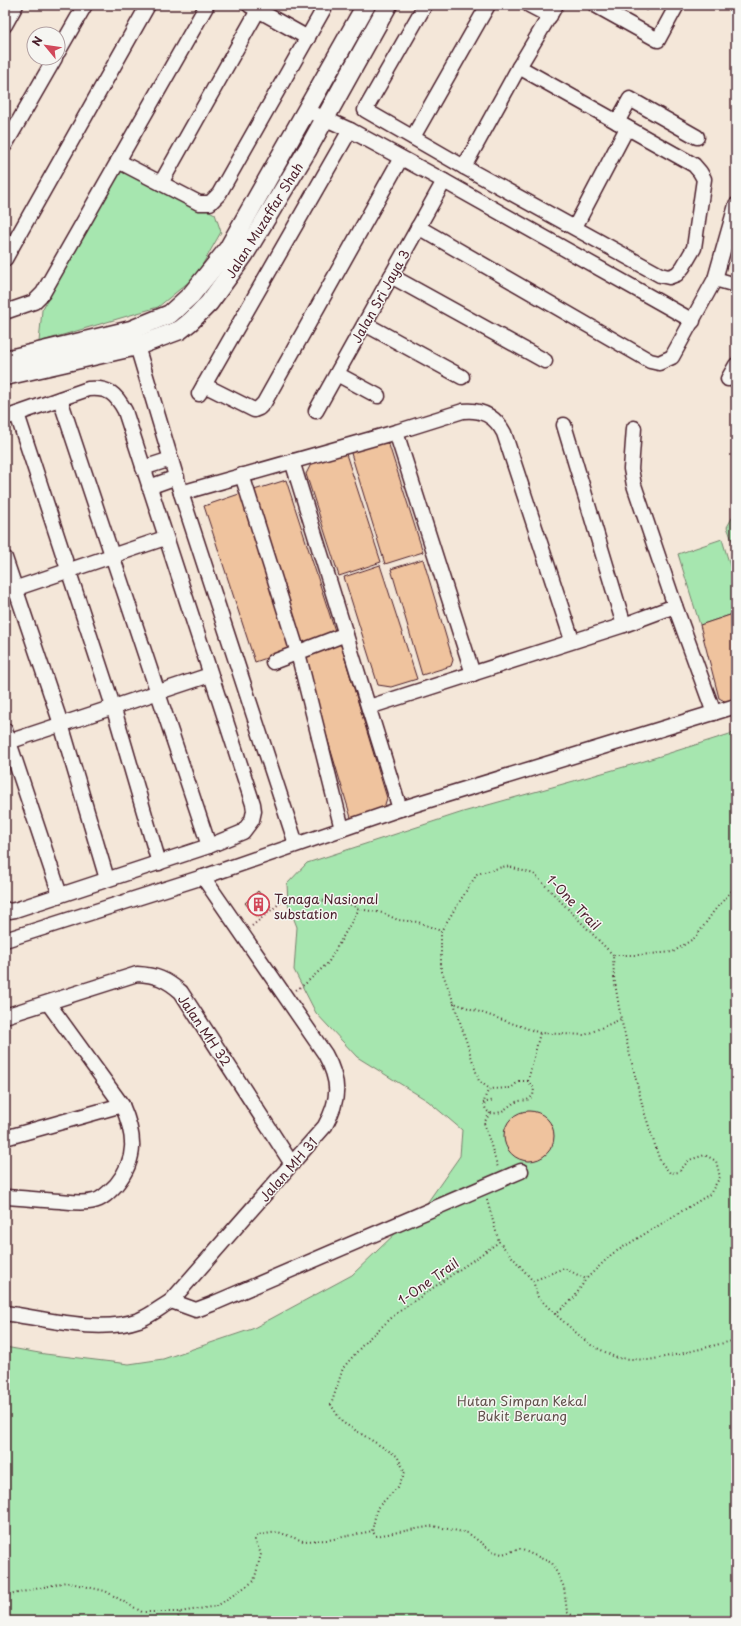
<svg xmlns="http://www.w3.org/2000/svg" width="741" height="1626" font-family="'Playpen Sans',sans-serif">
  <style>
    .green { fill: #a6e6af; stroke: #78826d }
    .building { fill: #efc39e; stroke: #4a1f2b }
    .lines { fill: none; stroke-linecap: round; stroke-linejoin: round }
    .minor-casing { stroke: #4a1f2b; stroke-width: 17 }
    .major-casing { stroke: #4a1f2b; stroke-width: 21 }
    .path { stroke: #4a1f2b; stroke-width: 2; stroke-dasharray: 1 3; stroke-linecap: butt }
    .minor { stroke: #f6f6f2; stroke-width: 14 }
    .major { stroke: #f6f6f2; stroke-width: 18 }
    .labels { text-anchor: middle; dominant-baseline: central; stroke-width: 3; stroke-linejoin: round; paint-order: stroke }
    .street-label { font-size: 13px; fill: #4a1f2b; stroke: #f6f6f2 }
    .poi-label { font-size: 13px; fill: #4a1f2b; stroke: #f6f6f2; text-anchor: start }
    .park-label { font-size: 13px; fill: #61514c; stroke: #f6f6f2 }
  </style>
  <rect width="100%" height="100%" fill="#f4e7d9"/>
  <filter id="ink" filterUnits="userSpaceOnUse"><feTurbulence type="fractalNoise" baseFrequency=".025" numOctaves="2"/><feDisplacementMap in="SourceGraphic" scale="8" xChannelSelector="R" yChannelSelector="G"/><feConvolveMatrix kernelMatrix="1 2 1 2 8 2 1 2 1" color-interpolation-filters="sRGB"/></filter>
  <g filter="url(#ink)">
    <!-- green -->
    <g class="green">
      <path d="M123,166l92,48 6,18 -25,44 -38,31 -119,35 3,-32z"/>
      <path d="M736,511v40l-9,-24z"/>
      <path d="M722,539l14,47v27l-36,12 -22,-71z"/>
      <path d="M736,732v889h-731v-274l40,7 84,10 34,-5 89,-30 100,-54 75,-72 33,-47 2,-26 -34,-29 -71,-44 -41,-44 -22,-43 3,-43 -9,-23 -1,-20 20,-21 156,-51 175,-49z"/>
    </g>
    <!-- building -->
    <g class="building">
      <path d="M637,5h14l-4,6z"/>
      <path d="M379,441l10,4 34,107 -38,12 -35,-114z"/>
      <path d="M345,451l36,111 -42,14 -33,-102 6,-12z"/>
      <path d="M286,480l50,154 -35,11 -50,-154z"/>
      <path d="M245,492l51,156 -41,14 -51,-156z"/>
      <path d="M423,559l30,101 -2,6 -29,9 -31,-106z"/>
      <path d="M380,565l37,114 -26,8 -13,-2 -34,-108z"/>
      <path d="M736,613v88l-8,2 -9,-5 -19,-73z"/>
      <path d="M340,642l47,156 -4,13 -31,10 -50,-167z"/>
      <path d="M258,891l13,16 -14,11 -12,-15z"/>
      <circle cx="529" cy="1136" r="25"/>
    </g>
    <g class="lines">
      <defs>
        <g id="minor">
          <path d="M249,5l59,33"/>
          <path d="M425,5l-60,105 99,57 196,108 9,2 8,-3 6,-7 11,-19 10,-69 -4,-7 -6,-7 -175,-98"/>
          <path d="M529,5l21,11"/>
          <path d="M595,5l63,35 19,-35"/>
          <path d="M5,25l11,-20"/>
          <path d="M58,52l27,-47"/>
          <path d="M306,110l44,20 94,51 249,140"/>
          <path d="M617,122l13,-23 67,38"/>
          <path d="M413,137l75,-132"/>
          <path d="M5,145l50,-87"/>
          <path d="M118,161l81,42h11l9,-9 107,-189"/>
          <path d="M464,167l55,-100 37,-62"/>
          <path d="M161,183l100,-178"/>
          <path d="M418,227l232,134 9,2 13,-6 43,-78 21,-74"/>
          <path d="M575,227l52,-99"/>
          <path d="M5,259l143,-254"/>
          <path d="M391,276l154,85"/>
          <path d="M715,279l21,6"/>
          <path d="M5,312l29,-10 9,-9 164,-288"/>
          <path d="M365,324l97,53"/>
          <path d="M134,336l47,157 115,351"/>
          <path d="M337,374l41,22"/>
          <path d="M728,379l8,-14"/>
          <path d="M204,385l50,25 5,-2 5,-5 137,-245"/>
          <path d="M199,394l151,-264"/>
          <path d="M60,399l149,447"/>
          <path d="M316,411l128,-230"/>
          <path d="M17,414l96,292 46,157"/>
          <path d="M5,418l83,-29c21,-2 28,5 37,22l128,393 1,7 -2,9 -9,12 -34,14 -194,64 -6,1 -4,-2"/>
          <path d="M564,425l60,200"/>
          <path d="M634,428l-3,41 3,16 41,121 39,107"/>
          <path d="M396,432l77,242"/>
          <path d="M292,461l108,348"/>
          <path d="M143,468l28,-9"/>
          <path d="M242,475l56,178 44,176"/>
          <path d="M149,487l28,-10"/>
          <path d="M181,493l215,-61 67,-21c19,-2 32,5 41,22l68,207"/>
          <path d="M5,558l56,166 46,155"/>
          <path d="M5,592l160,-54"/>
          <path d="M273,662l73,-28"/>
          <path d="M369,707l255,-82 51,-19"/>
          <path d="M5,730l55,165"/>
          <path d="M5,743l205,-68"/>
          <path d="M5,940l198,-63 197,-68 336,-103"/>
          <path d="M5,1016l132,-42c19,1 29,5 44,18l111,172"/>
          <path d="M5,1138l117,-33"/>
          <path d="M5,1197c18,1 37,3 55,4 11,1 23,3 34,0 8,-1 16,-10 22,-16 22,-27 19,-50 6,-80l-74,-102"/>
          <path d="M171,1301l25,9 16,-6 309,-133"/>
          <path d="M5,1313c41,6 94,21 134,7 11,-4 22,-13 32,-19l154,-175c15,-27 15,-45 0,-72l-122,-177"/>
        </g>
        <g id="major">
          <path d="M5,360l126,-30 39,-16 21,-19 37,-46 138,-244"/>
          <path d="M5,376l132,-30 43,-16 10,-8 19,-19 35,-48 64,-106 80,-144"/>
        </g>
      </defs>
      <!-- minor casing -->
      <use href="#minor" class="minor-casing"/>
      <!-- major casing -->
      <use href="#major" class="major-casing"/>
      <!-- path -->
      <g class="path">
        <path d="M252,926l28,-23 14,-5 54,5 11,6 24,4 15,7 20,2 23,9"/>
        <path d="M613,955l-79,-81 -28,-8 -29,8 -36,57v38l13,34 86,30 45,2 36,-16"/>
        <path d="M296,990l9,-6 23,-21 31,-54"/>
        <path d="M454,1003l25,78 11,8"/>
        <path d="M519,1081h9l6,7 -1,8c-9,7 -8,3 -17,6 -6,2 -12,10 -19,11 -16,3 -15,-16 -7,-24l21,-1z"/>
        <path d="M528,1081l12,-48"/>
        <path d="M483,1103l11,-3"/>
        <path d="M490,1113l-6,10 14,45"/>
        <path d="M487,1200l12,42"/>
        <path d="M533,1281l5,16 17,17 34,30 28,14 32,2 31,-6 56,-14"/>
        <path d="M555,1314l19,-16 12,-19"/>
        <path d="M5,1596l61,-14 39,9 37,21h38l37,-6 37,-25 7,-27 -6,-14 3,-5 20,-3 25,9 26,-1 43,-9"/>
        <path d="M177,1621l3,-9"/>
        <path d="M582,1621l-15,-9 -3,-25 -12,-24 -32,-14 -18,5 -10,-3 -24,-18 -35,-7 -57,10 -4,-5 5,-23 21,-21 7,-15 -8,-16 -55,-34 -11,-17 12,-37 24,-28 30,-27 102,-71 34,39 31,-13 22,11 26,-25 98,-60 10,-17 -4,-16 -11,-6 -16,5 -10,12 -9,1 -10,-12 -17,-53 -22,-89 -7,-42 -1,-22h26l34,-3 23,-15 18,-26 22,-25"/>
      </g>
      <!-- minor -->
      <use href="#minor" class="minor"/>
      <!-- major -->
      <use href="#major" class="major"/>
    </g>
  </g>
  <!-- icons -->
  <defs>
    <symbol id="building-ring" viewBox="-11 -11 22 22"><circle r="9.5" fill="#f6f6f2" stroke="#d1495b" stroke-width="1.5"/><path d="M-4-6H4V6H1V3H-1V6H-4ZM-2.5-4.3h1.7v1.8h-1.7ZM.8-4.3h1.7v1.8H.8ZM-2.5-1h1.7V.8h-1.7ZM.8-1h1.7V.8H.8Z" fill="#d1495b"/></symbol>
  </defs>
  <g fill-rule="evenodd">
    <use href="#building-ring" x="246" y="892" width="25" height="25"/>
  </g>
  <g class="labels">
    <!-- street labels -->
    <g class="street-label">
      <text transform="translate(264 220) rotate(-58)">Jalan Muzaffar Shah</text>
      <text transform="translate(380 296) rotate(-61)">Jalan Sri Jaya 3</text>
      <text transform="translate(574 902) rotate(46)">1-One Trail</text>
      <text transform="translate(205 1030) rotate(56)">Jalan MH 32</text>
      <text transform="translate(288 1169) rotate(-49)">Jalan MH 31</text>
      <text transform="translate(428 1281) rotate(-35)">1-One Trail</text>
    </g>
    <!-- poi labels -->
    <g class="poi-label">
      <text x="274" y="898">Tenaga Nasional<tspan x="274" dy="15">substation</tspan></text>
    </g>
    <!-- park labels -->
    <g class="park-label">
      <text x="522" y="1400">Hutan Simpan Kekal<tspan x="522" dy="15">Bukit Beruang</tspan></text>
    </g>
  </g>
  <!-- margin -->
  <rect width="741" height="1626" fill="none" stroke="#f6f6f2" stroke-width="20"/>
  <rect x="10" y="10" width="721" height="1606" fill="none" stroke="#4a1f2b" stroke-width="1.5" filter="url(#ink)"/>
  <!-- north arrow -->
  <g transform="translate(46 46) rotate(299)"><circle r="19" fill="#f6f6f2" stroke="#b1a0a2"/>
  <path d="M0-3L7 15L0 10L-7 15Z" fill="#d1495b"/>
  <text y="-6" font-size="11" font-weight="bold" text-anchor="middle" fill="#4a1f2b">N</text>
  </g>
</svg>
